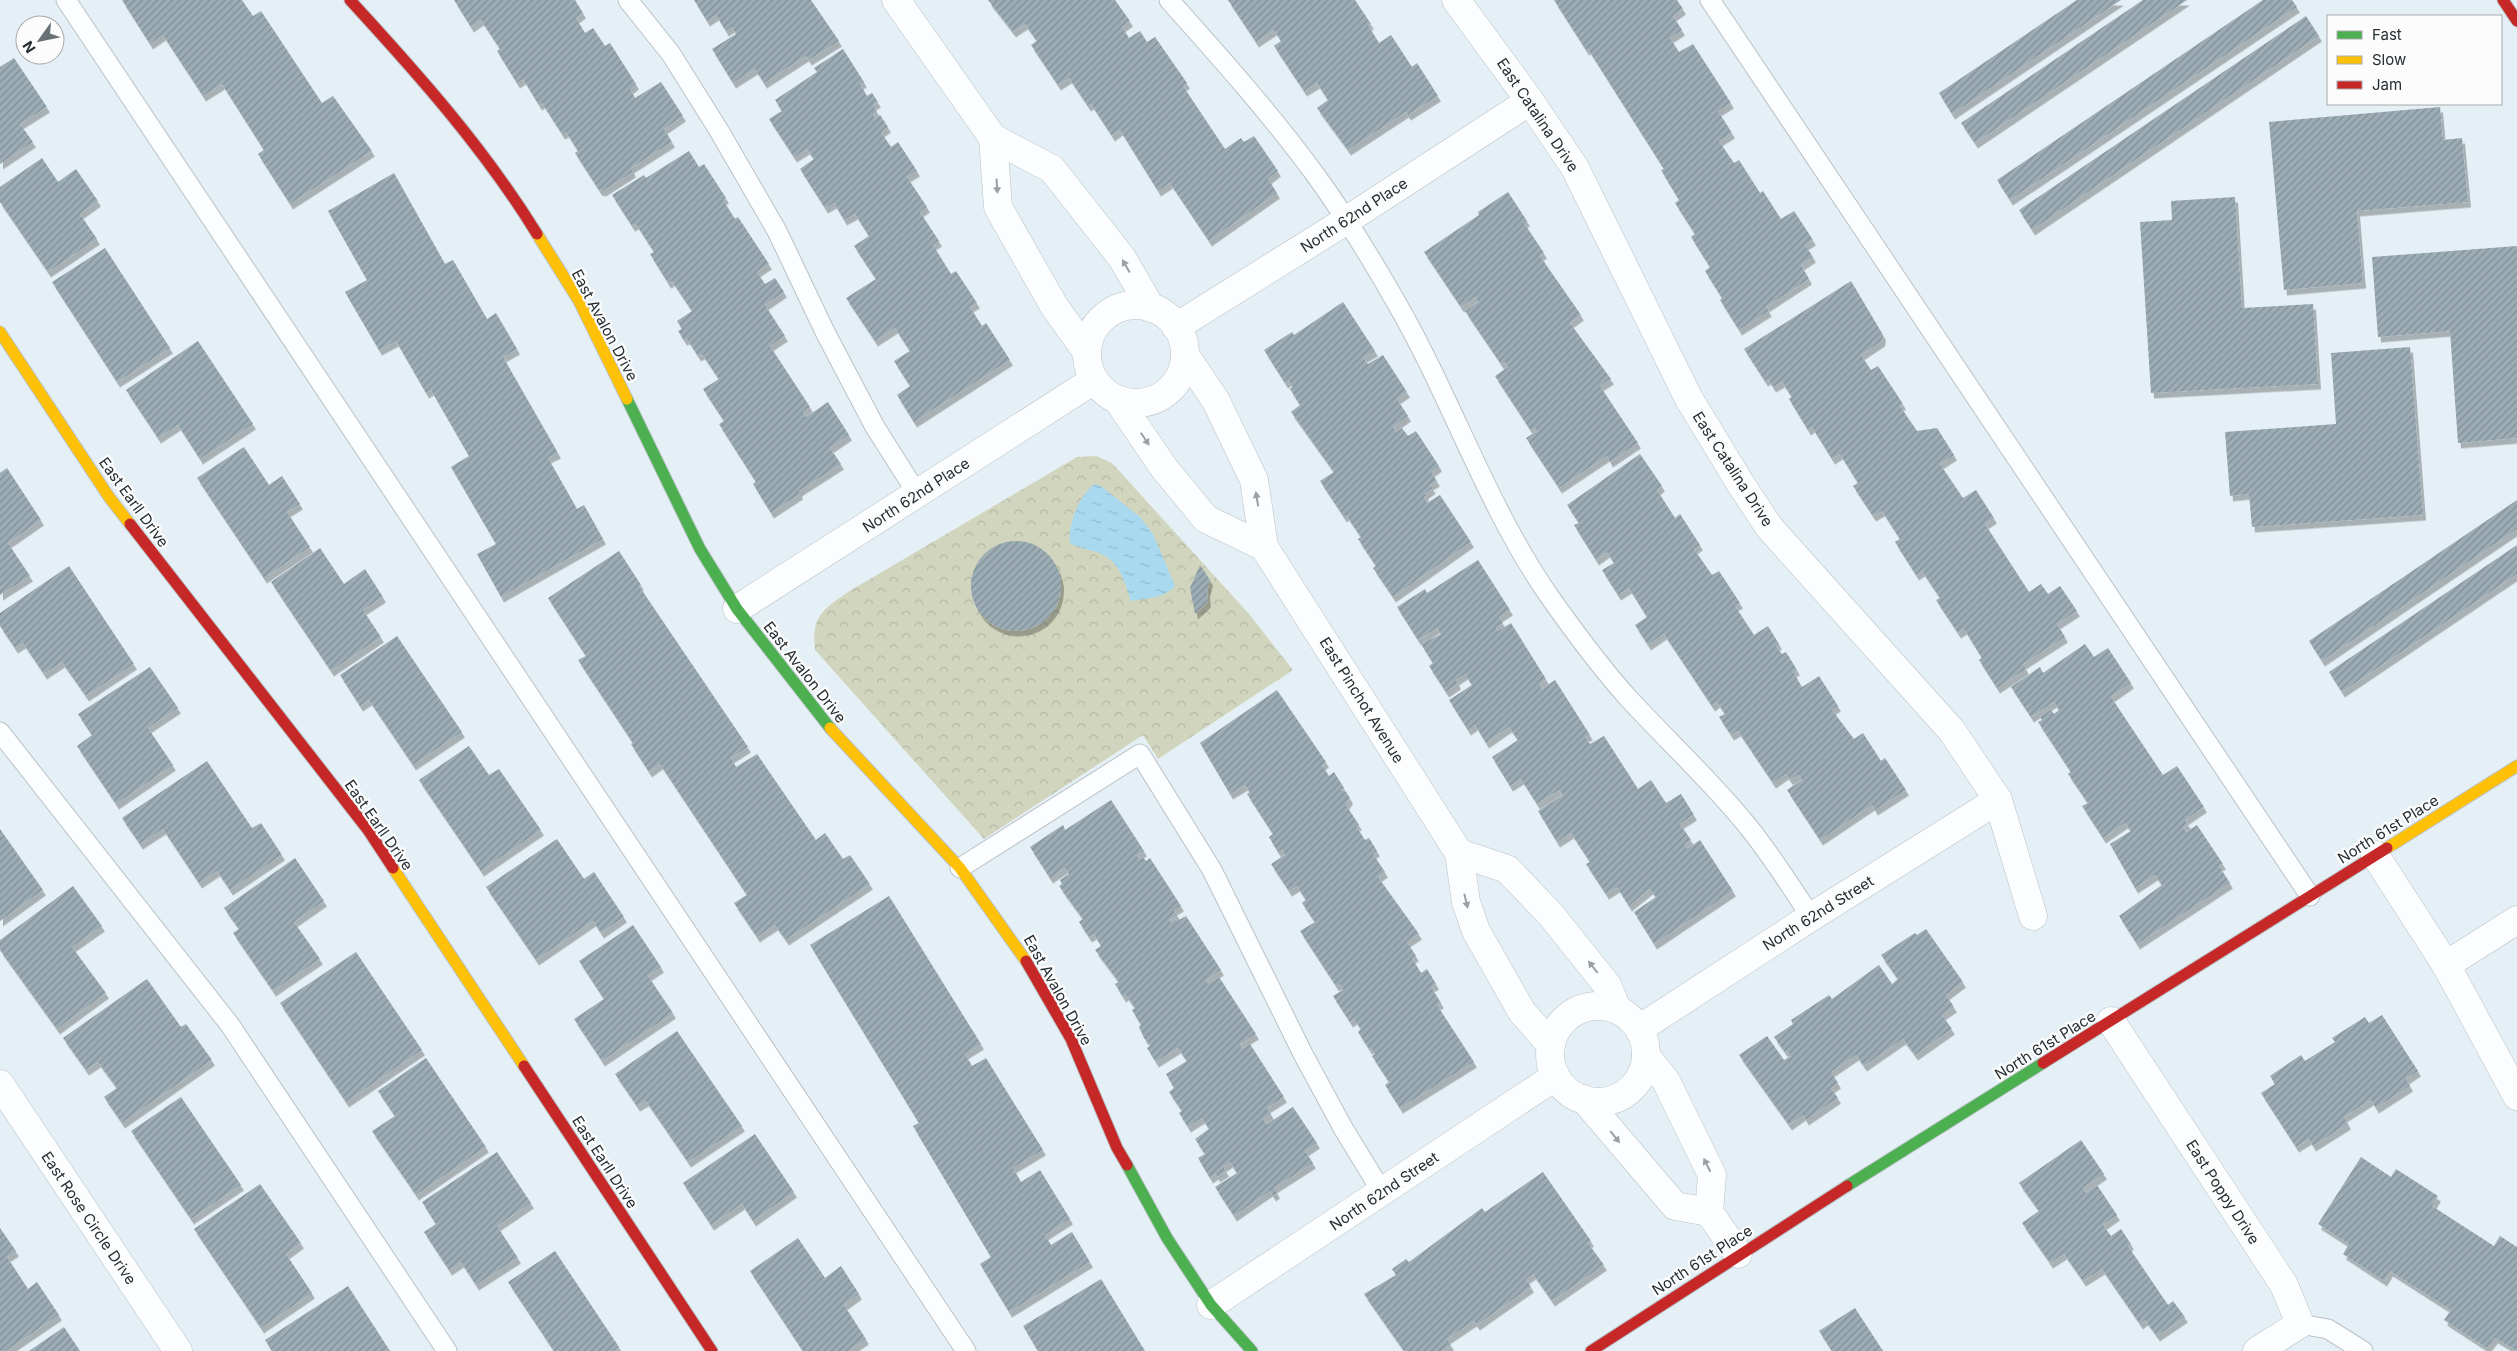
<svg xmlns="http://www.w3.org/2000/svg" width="2517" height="1351" font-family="Inter,sans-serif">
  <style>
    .forest { fill: url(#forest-crowns) }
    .water { fill: url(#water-ripples) }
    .building { fill: url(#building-hatch); filter: url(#shadow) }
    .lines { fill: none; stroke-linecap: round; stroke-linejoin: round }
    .lane-casing { stroke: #b9c2c7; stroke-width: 21 }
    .street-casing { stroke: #b9c2c7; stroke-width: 29 }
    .fast-casing { stroke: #b9c2c7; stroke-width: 13 }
    .slow-casing { stroke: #b9c2c7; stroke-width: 13 }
    .jam-casing { stroke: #b9c2c7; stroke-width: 13 }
    .lane { stroke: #fbfdfe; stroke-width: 19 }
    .street { stroke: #fbfdfe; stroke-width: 28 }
    .fast { stroke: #4caf50; stroke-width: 11 }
    .slow { stroke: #ffc107; stroke-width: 11 }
    .jam { stroke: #c62828; stroke-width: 11 }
    .oneway { fill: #9a9fa2 }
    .labels { text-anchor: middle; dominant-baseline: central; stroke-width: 4.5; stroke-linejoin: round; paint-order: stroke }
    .street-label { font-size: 15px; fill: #242d31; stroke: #fcfcfc }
  </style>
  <defs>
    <pattern id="forest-crowns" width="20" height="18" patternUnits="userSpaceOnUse" patternTransform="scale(1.25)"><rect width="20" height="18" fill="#d2d5be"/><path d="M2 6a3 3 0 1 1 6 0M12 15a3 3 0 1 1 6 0" fill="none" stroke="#b4b7a4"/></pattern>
    <pattern id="water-ripples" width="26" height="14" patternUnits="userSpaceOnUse" patternTransform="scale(1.25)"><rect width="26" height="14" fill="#a9d9ee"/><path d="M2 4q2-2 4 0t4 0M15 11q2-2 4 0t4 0" fill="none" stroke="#91bbcd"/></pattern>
    <pattern id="building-hatch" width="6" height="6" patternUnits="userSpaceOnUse" patternTransform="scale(1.25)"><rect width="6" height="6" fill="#9dadb5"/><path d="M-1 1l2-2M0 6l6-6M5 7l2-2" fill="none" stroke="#808d94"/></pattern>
    <filter id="shadow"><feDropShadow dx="3" dy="5.5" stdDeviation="0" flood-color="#0004"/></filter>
  </defs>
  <rect width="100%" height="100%" fill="#e5f0f6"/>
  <!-- forest -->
  <path class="forest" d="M1096,456l16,7 137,151 44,56 -135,89 -15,-24 -159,104 -169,-189c-4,-34 8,-40 33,-58l229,-135z"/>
  <!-- water -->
  <path class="water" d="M1095,484l6,2 39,31 13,17 22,52c-12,13 -27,12 -44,15 -7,-21 -12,-42 -35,-49 -9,-3 -18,-4 -26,-9 -3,-17 10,-50 25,-59z"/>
  <!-- building -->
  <g class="building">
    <path d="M122,0h120l11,16 8,-5 61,92 11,-7 39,55 -82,53 -32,-50 6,-4 -42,-66 -19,12 -40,-61 -13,9z"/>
    <path d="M454,0h121l8,13 -7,5 9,15 8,-5 12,18 5,-3 26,41 -6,5 5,9 26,-16 22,34 -19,13 8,13 -41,26 2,4 -30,19 -4,-1 -24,-37 3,-2 -12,-19 -4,2 -20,-31 -3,2 -16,-26 -6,4 -20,-32 3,-2 -19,-29 -10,7z"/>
    <path d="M694,0h117l28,41 -30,19 -3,-4 -42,27 -9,-14 -22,14 -21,-34 24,-15 -4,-7 -6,4 -10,-16 -9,6z"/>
    <path d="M988,0h127l15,21 -8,6 7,11 11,-7 7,11 8,-5 32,46 -4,3 42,63 16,-11 3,4 10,-6 24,35 -10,8 9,14 -68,48 -39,-58 -12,8 -38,-61 -8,6 -21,-32 -3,2 -19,-28 -11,7 -27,-40 6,-4 -12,-17 -12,8z"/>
    <path d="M1228,0h127l16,24 -3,1 11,18 12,-8 21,32 5,-4 21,33 -30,19 -2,-3 -58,38 -31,-42 11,-8 -11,-17 -13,8 -30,-45 7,-5 -7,-11 -18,12z"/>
    <path d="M1554,0h123l6,9 -10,7 9,14 -12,8 9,14 14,-8 38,59 -13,8 14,22 -13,8 15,22 5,-3 21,33 3,-2 18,28 13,-8 19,29 -8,5 8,12 -12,8 8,14 -43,28 3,4 -30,19 -19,-30 2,-2 -17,-27 5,-4 -19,-30 4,-3 -20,-31 4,-3 -18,-30 3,-1 -76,-120 -2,1z"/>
    <path d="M2077,0h44l-169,114 -13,-21z"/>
    <path d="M2143,0h44l-212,143 -14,-20z"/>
    <path d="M2263,0h29l5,7 -287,193 -13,-20z"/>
    <path d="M2306,16l13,20 -287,194 -13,-20z"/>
    <path d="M843,49l21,33 -4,2 7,12 5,-3 6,9 -5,3 4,7 -4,3 2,4 5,-4 8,12 -7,5 10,15 7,-5 19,29 -10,6 20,30 -7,5 19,29 -6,4 18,29 5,-3 21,32 -7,4 12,19 4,-3 24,37 -96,62 -17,-27 13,-9 -16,-25 16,-10 -15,-23 -20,13 -29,-43 30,-19 -22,-33 15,-10 -14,-22 -11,6 -10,-17 -9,5 -25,-39 14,-10 -7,-10 -13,8 -25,-38 13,-8 -7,-11 42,-28 -3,-4z"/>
    <path d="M14,58l33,49 -27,17 13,18 -33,22v-97z"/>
    <path d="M2440,107l3,33 19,-2 6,64 -111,9 6,72 -79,7 -15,-168z"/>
    <path d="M689,151l10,16 5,-3 22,34 -3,2 12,19 3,-2 31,47 -12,8 8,12 10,-6 9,14 -19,13 20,31 -15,10 40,61 -7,5 3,5 22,-15 21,33 -19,13 11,16 -42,27 1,3 -29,19 -18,-29 3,-2 -37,-58 5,-3 -21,-32 16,-10 -17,-25 -4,2 -11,-17 -3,1 -6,-9 4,-2 -5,-8 15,-10 -20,-30 -4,2 -18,-29 4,-2 -18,-28 -4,2 -20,-31 32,-20 2,3z"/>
    <path d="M42,158l16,24 18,-13 22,32 -18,13 17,25 -49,33 -48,-70v-15z"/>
    <path d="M394,173l51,91 8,-4 34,59 9,-6 21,36 -14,8 55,96 -10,5 29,51 7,-4 19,34 -102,58 -24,-43 19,-10 -45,-77 18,-11 -38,-66 -5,3 -30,-52 -17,9 -34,-58 22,-12 -39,-69z"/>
    <path d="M1508,192l19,29 -3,2 20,30 -4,3 41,59 -11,8 41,56 -11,7 38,57 -28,19 -3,-6 -48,32 -33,-50 11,-7 -2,-3 -4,3 -36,-55 13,-9 -3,-5 -4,2 -36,-53 13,-9 -3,-5 -14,10 -37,-55 55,-37 -1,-3z"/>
    <path d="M2235,197l7,111 71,-4 5,80 -167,9 -11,-171 32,-2 -1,-19z"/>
    <path d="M2517,246v192l-59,5 -8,-112 -72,6 -6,-80z"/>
    <path d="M105,248l65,100 -53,34 -65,-100z"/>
    <path d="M1851,281l32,54 -1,6 -21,14 10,15 7,-4 25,38 -3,2 17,25 20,-3 17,27 -14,9 23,34 13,-8 18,28 -9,6 44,68 12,-8 7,10 12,-8 17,25 -20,13 8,13 -42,27 3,5 -29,19 -18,-28 3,-2 -18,-29 -6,4 -22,-33 4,-2 -18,-27 -6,4 -21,-33 5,-3 -18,-28 -9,5 -20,-30 5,-3 -18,-29 -8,5 -20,-32 -4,3 -19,-31 3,-2 -10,-15 -9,5 -5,-8 -3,2 -21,-32z"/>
    <path d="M1343,302l32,49 -12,7 5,6 15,-9 24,37 -10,7 11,17 -15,11 3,5 6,-4 6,8 8,-5 23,35 -8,6 6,9 -7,4 3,3 -8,6 1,2 -2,1 3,6 13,-8 31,47 -78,55 -20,-29 3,-2 -18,-27 3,-2 -15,-22 -2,2 -24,-36 14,-9 -43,-60 9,-7 -10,-16 3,-2 -4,-6 -4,2 -21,-33 28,-18 2,3z"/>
    <path d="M198,341l55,83 -53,35 -22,-34 -20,13 -32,-48z"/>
    <path d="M2410,347l13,168 -171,12 -3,-33 -19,2 -5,-64 111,-8 -5,-71z"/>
    <path d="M244,447l25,38 13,-9 18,28 -13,8 23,35 -46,31 -67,-100z"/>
    <path d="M1640,454l22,32 -5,4 18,28 5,-4 20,31 -6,4 18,26 7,-4 21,32 -5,3 19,29 14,-9 11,18 -3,2 6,8 4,-2 11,18 -4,2 9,15 17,-11 19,30 -6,4 22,29 9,-6 18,28 4,-3 21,32 -31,20 -3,-5 -52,35 -33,-50 15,-10 -4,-5 -8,5 -4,-6 -13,9 -35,-52 -7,4 -12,-18 6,-3 -8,-12 -5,4 -48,-72 -16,11 -13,-20 12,-8 -18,-29 -11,7 -16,-25 12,-7 -7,-11 -11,8 -22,-35 5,-2 -12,-18z"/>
    <path d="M7,468l34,52 -33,23 22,33 -30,19v-122z"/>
    <path d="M2517,500v29l-195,132 -13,-20z"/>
    <circle cx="1016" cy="586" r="45"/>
    <path d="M2517,545v29l-175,118 -13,-20z"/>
    <path d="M320,548l24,36 21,-15 18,28 -20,13 18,27 -50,34 -60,-89z"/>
    <path d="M619,551l22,34 -2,1 109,161 -17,11 5,9 21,-13 59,86 9,-7 18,26 7,-4 20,29 -84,56 -11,-15 -18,12 -23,-34 13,-8 -87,-131 -11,8 -18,-28 2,-1 -55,-83 8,-4 -38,-58z"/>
    <path d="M1478,560l32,50 -11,7 4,6 -7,5 2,3 13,-8 35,56 -7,5 3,5 13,-9 35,55 -5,2 5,7 14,-8 34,53 13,-9 15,23 15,-9 13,21 -14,9 11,16 -6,4 2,5 13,-9 33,51 -79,53 -20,-32 22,-15 -6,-8 -21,17 -12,-19 -11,7 -20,-30 4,-2 -19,-29 -14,9 -19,-31 25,-16 -4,-5 -22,14 -16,-25 -11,7 -18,-29 26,-17 -9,-13 -23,16 -11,-18 -7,5 -19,-30 23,-15 -7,-11 -9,6 2,4 -12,8 -17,-26 4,-3 -12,-19 20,-10 -4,-6 -19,12 -21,-33 28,-18 2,4z"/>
    <path d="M1200,565l10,15 -3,12 1,10 -13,12 -5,-26z"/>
    <path d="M69,566l65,98 -48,32 -24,-34 -18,12 -21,-31 -8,5 -15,-22v-13z"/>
    <path d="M397,636l65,96 -49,33 -44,-65 -9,6 -20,-31z"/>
    <path d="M2085,644l9,13 14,-9 23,35 -20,14 52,78 14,-9 27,41 -19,13 3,4 -5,3 3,5 11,-7 26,39 -4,2 11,17 -93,61 -18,-28 43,-31 -7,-10 -20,13 -25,-44 21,-13 -6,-8 -22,15 -21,-32 6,-3 -20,-29 3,-2 -33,-50 4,-2 -2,-3 11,-8 3,5 5,-4 -5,-8 -23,15 -20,-30 29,-20 3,6z"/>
    <path d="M150,667l28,41 -30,20 25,37 -57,39 -39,-58 15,-11 -14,-21z"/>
    <path d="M1277,690l49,72 -4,3 7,11 5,-4 10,16 -4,2 6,2 4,6 -4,7 13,20 -3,1 9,14 4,-2 8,13 -4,3 12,18 -7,5 41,57 -12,8 9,14 -4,2 9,15 6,-4 9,15 -5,3 10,16 -4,2 37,57 -74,46 -15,-23 4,-3 -17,-26 3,-2 -4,-6 -2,1 -11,-17 3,-3 -7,-10 -4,3 -17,-26 10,-6 -3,-6 -4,2 -36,-55 15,-9 -13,-19 4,-3 -9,-14 -8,5 -18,-27 14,-9 -3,-5 -4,2 -9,-15 4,-3 -26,-40 3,-2 -5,-7 -15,9 -30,-51z"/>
    <path d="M469,746l20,29 10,-6 42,61 -60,41 -62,-91z"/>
    <path d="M207,761l45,67 9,-5 21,32 -52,35 -13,-19 -18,12 -36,-54 -23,15 -18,-26z"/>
    <path d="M1111,800l33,51 -7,4 2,4 4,-2 3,4 4,-3 31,48 -7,4 3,5 -8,5 2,3 5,-4 1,2 9,-5 35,54 -15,10 2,4 11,-7 37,57 -16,10 2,5 8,-5 34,53 -17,11 4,6 -8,5 4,5 26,-17 24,36 -12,8 8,12 -39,25 3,5 -4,3 -3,-5 -36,25 -19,-29 22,-14 -7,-11 -7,5 3,4 -9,6 -1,-3 -6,4 -12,-20 7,-4 -10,-15 14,-10 -7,-11 -14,9 -9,-14 3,-2 -13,-19 5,-4 -8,-14 21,-13 -9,-13 -22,14 -9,-14 4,-3 -7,-7 -5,-11 2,-2 -9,-15 3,-2 -9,-13 -3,2 -8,-13 4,-2 -24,-32 6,-4 -7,-12 -5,3 -10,-15 4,-3 -24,-33 3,-2 -2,-4 9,-6 -4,-6 -15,10 -20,-31 33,-22 2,5z"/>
    <path d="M0,829l43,61 -43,31z"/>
    <path d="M557,839l27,40 10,-7 30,45 -23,16 -8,-12 -57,39 -50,-73z"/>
    <path d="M295,858l29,43 -30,21 26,37 -47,32 -40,-58 6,-4 -15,-21z"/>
    <path d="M73,886l29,40 -30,21 34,46 -49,36 -57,-79v-10z"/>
    <path d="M889,896l92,148 -16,10 7,12 14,-8 57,92 -30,18 8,14 19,-12 30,49 -25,16 6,10 21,-13 18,30 -81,50 -29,-48 11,-7 -78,-131 6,-3 -109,-178z"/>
    <path d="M633,925l28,42 -13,9 25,37 -71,48 -28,-42 30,-20 -25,-38z"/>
    <path d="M1926,929l37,53 -17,13 8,12 -12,8 10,14 -37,26 -12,-16 -39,27 -8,-11 -25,17 7,11 -7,5 7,10 -32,22 -3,-5 -14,10 -50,-70 28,-19 17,24 7,-4 -4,-5 -2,1 -11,-15 19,-13 -2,-4 38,-25 3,4 47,-34 13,19 6,-5 -17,-24 34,-22 2,2z"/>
    <path d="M356,952l66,98 -76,52 -66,-99z"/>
    <path d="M147,979l34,48 5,-3 26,36 -90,63 -18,-26 13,-9 -19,-26 -12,8 -23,-32z"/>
    <path d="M2382,1015l36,56 -12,8 4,7 -34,22 -5,-8 -27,17 4,7 -35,22 -4,-7 -13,8 -35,-54 14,-9 -5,-8 31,-21 4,6 30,-19 -3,-4 33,-21 4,6z"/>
    <path d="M677,1031l65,95 -54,36 -42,-61 -9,5 -22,-32z"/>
    <path d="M426,1058l60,89 -70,48 -44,-64 23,-15 -17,-25z"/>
    <path d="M181,1097l60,88 -50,34 -60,-88z"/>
    <path d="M755,1134l39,58 -41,29 -11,-17 -31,21 -28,-42z"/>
    <path d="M2081,1140l23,34 -21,14 3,5 11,-8 20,30 -14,10 8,11 10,-7 10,15 -3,2 40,59 5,-4 12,16 -28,19 -12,-16 -5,4 -38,-55 -19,12 -19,-27 -14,9 -28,-40 17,-12 -20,-28z"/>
    <path d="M497,1152l34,51 -34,23 21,32 -42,27 -15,-23 -12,8 -25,-38 12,-8 -14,-22z"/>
    <path d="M2361,1157l30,20 5,-8 42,27 -6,10 62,40 6,-10 17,11v104l-22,-13 -8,10 -43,-28 7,-10 -61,-39 -6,10 -41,-27 6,-10 -31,-20z"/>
    <path d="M1543,1172l48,69 -3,2 16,22 -52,36 -19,-27 -7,5 5,8 -54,38 -3,-4 -27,18 4,6 -10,6h-37l-40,-57 32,-19 -4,-6 14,-10 3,3 73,-54 3,4z"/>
    <path d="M260,1184l41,59 -15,11 26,39 -51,35 -67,-99z"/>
    <path d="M0,1228l16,23 -9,6 21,32 9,-7 22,33 -53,36h-6z"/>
    <path d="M798,1238l27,40 16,-12 18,28 -15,11 22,34 -18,12h-45l-53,-80z"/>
    <path d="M555,1251l64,96 -5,4h-60l-46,-69z"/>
    <path d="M1101,1279l44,72h-107l-15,-25z"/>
    <path d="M348,1286l42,65h-118l-7,-11z"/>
    <path d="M1855,1308l28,43h-51l-13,-20z"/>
    <path d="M64,1327l16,24h-51z"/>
  </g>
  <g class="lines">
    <defs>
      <g id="lane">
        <path d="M66,0l900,1351"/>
        <path d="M628,0l43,54 47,75 59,102 48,101 50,95 43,68"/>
        <path d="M1169,0c50,56 101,113 145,173 30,41 57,85 82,129 55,95 89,200 151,291 26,37 53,74 83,107 39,42 80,80 116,124 24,29 44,61 65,93"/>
        <path d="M1710,0l600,896"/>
        <path d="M0,732l230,293 217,326"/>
        <path d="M960,868l180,-114 72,116 91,184 40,74 39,64"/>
        <path d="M2300,1324l28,5 35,22"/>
      </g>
      <g id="street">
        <path d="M896,0l97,138 59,31 70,89 29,50"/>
        <path d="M1456,0l74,101 45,67 114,231 51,84 29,44 183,204 46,69 35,116"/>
        <path d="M993,138l5,69 56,99 33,46"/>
        <circle cx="1136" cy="354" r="49"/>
        <path d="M1176,327l171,-107 183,-119"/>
        <path d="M1185,355l31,46 38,79 10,67 195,306 7,49 10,29 46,81 29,33"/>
        <path d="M1117,399l47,69 42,51 58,28"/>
        <path d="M737,609l357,-229"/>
        <path d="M1459,853l48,16 44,46 56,70 10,24"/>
        <path d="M2375,855l71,110"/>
        <path d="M2517,920l-71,45 71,131"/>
        <circle cx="1598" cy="1054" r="48"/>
        <path d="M2111,1021l173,264 16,39 -43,27"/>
        <path d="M1639,1029l172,-112 187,-117"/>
        <path d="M1646,1056l20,25 46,94 -3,37 29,42"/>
        <path d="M0,1084l178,267"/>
        <path d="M1584,1099l91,107 34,6"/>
        <path d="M1211,1305l345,-229"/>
      </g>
      <g id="fast">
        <path d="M627,399l73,150 37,60 93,119"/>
        <path d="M1127,1165l40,73 44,67 41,46"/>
        <path d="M1847,1186l196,-123"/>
      </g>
      <g id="slow">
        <path d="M537,234l42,67 48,98"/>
        <path d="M0,332l109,165 21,27"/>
        <path d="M830,728l130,140 66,93"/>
        <path d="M2387,848l130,-82"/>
        <path d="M393,868l131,198"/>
      </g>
      <g id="jam">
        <path d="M350,0c68,74 134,148 187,234"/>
        <path d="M2503,0l14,21"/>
        <path d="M130,524l238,306 25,38"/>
        <path d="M1026,961l45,78 46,109 10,17"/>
        <path d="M2043,1063l344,-215"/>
        <path d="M524,1066l188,285"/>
        <path d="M1591,1351l256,-165"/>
      </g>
    </defs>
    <!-- lane casing -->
    <use href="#lane" class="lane-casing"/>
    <!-- street casing -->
    <use href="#street" class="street-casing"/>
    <!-- fast casing -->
    <use href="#fast" class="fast-casing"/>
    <!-- slow casing -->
    <use href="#slow" class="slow-casing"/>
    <!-- jam casing -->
    <use href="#jam" class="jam-casing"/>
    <!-- lane -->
    <use href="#lane" class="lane"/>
    <!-- street -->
    <use href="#street" class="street"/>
    <!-- fast -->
    <use href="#fast" class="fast"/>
    <!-- slow -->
    <use href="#slow" class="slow"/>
    <!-- jam -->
    <use href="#jam" class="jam"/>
  </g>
  <!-- one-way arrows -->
  <defs><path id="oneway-solid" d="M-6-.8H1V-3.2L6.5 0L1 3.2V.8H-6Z" transform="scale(1.25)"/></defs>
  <g class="oneway">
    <use href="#oneway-solid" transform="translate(997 186) rotate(86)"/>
    <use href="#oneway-solid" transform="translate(1126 266) rotate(-120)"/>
    <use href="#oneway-solid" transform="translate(1145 439) rotate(56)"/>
    <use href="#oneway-solid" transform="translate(1257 499) rotate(-99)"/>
    <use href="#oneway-solid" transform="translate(1466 901) rotate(77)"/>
    <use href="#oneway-solid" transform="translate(1593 967) rotate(-128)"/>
    <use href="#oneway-solid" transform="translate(1615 1137) rotate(51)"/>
    <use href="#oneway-solid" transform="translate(1707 1165) rotate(-116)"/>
  </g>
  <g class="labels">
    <!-- street labels -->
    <g class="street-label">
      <text transform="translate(1538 115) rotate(56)">East Catalina Drive</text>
      <text transform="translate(1354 215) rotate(-33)">North 62nd Place</text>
      <text transform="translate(605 325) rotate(62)">East Avalon Drive</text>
      <text transform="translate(1733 469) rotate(57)">East Catalina Drive</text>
      <text transform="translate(916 495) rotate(-33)">North 62nd Place</text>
      <text transform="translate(134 502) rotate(54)">East Earll Drive</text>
      <text transform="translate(805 672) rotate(52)">East Avalon Drive</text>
      <text transform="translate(1362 700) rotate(58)">East Pinchot Avenue</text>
      <text transform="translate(379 825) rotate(55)">East Earll Drive</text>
      <text transform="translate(2388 829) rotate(-32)">North 61st Place</text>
      <text transform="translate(1818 913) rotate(-32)">North 62nd Street</text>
      <text transform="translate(1058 990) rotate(61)">East Avalon Drive</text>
      <text transform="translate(2045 1045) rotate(-32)">North 61st Place</text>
      <text transform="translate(605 1162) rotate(57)">East Earll Drive</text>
      <text transform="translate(1384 1191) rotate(-34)">North 62nd Street</text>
      <text transform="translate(2223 1192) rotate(57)">East Poppy Drive</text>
      <text transform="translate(89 1218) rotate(56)">East Rose Circle Drive</text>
      <text transform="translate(1702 1260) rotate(-33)">North 61st Place</text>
    </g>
  </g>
  <!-- legend -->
  <rect x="2327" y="15" width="175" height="90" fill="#fcfcfc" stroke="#a6a9ab"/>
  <rect x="2337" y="31" width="25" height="8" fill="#4caf50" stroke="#a6a9ab"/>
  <text x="2372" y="40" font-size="15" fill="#242d31">Fast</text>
  <rect x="2337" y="56" width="25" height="8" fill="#ffc107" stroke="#a6a9ab"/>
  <text x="2372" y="65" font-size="15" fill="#242d31">Slow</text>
  <rect x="2337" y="81" width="25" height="8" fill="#c62828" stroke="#a6a9ab"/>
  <text x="2372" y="90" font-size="15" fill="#242d31">Jam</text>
  <!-- north arrow -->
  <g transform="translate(40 40) rotate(237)"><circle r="24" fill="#fcfcfc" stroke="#a6a9ab"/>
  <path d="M0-4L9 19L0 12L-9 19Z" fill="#687176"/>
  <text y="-8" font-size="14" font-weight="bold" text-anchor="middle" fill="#242d31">N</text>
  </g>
</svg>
